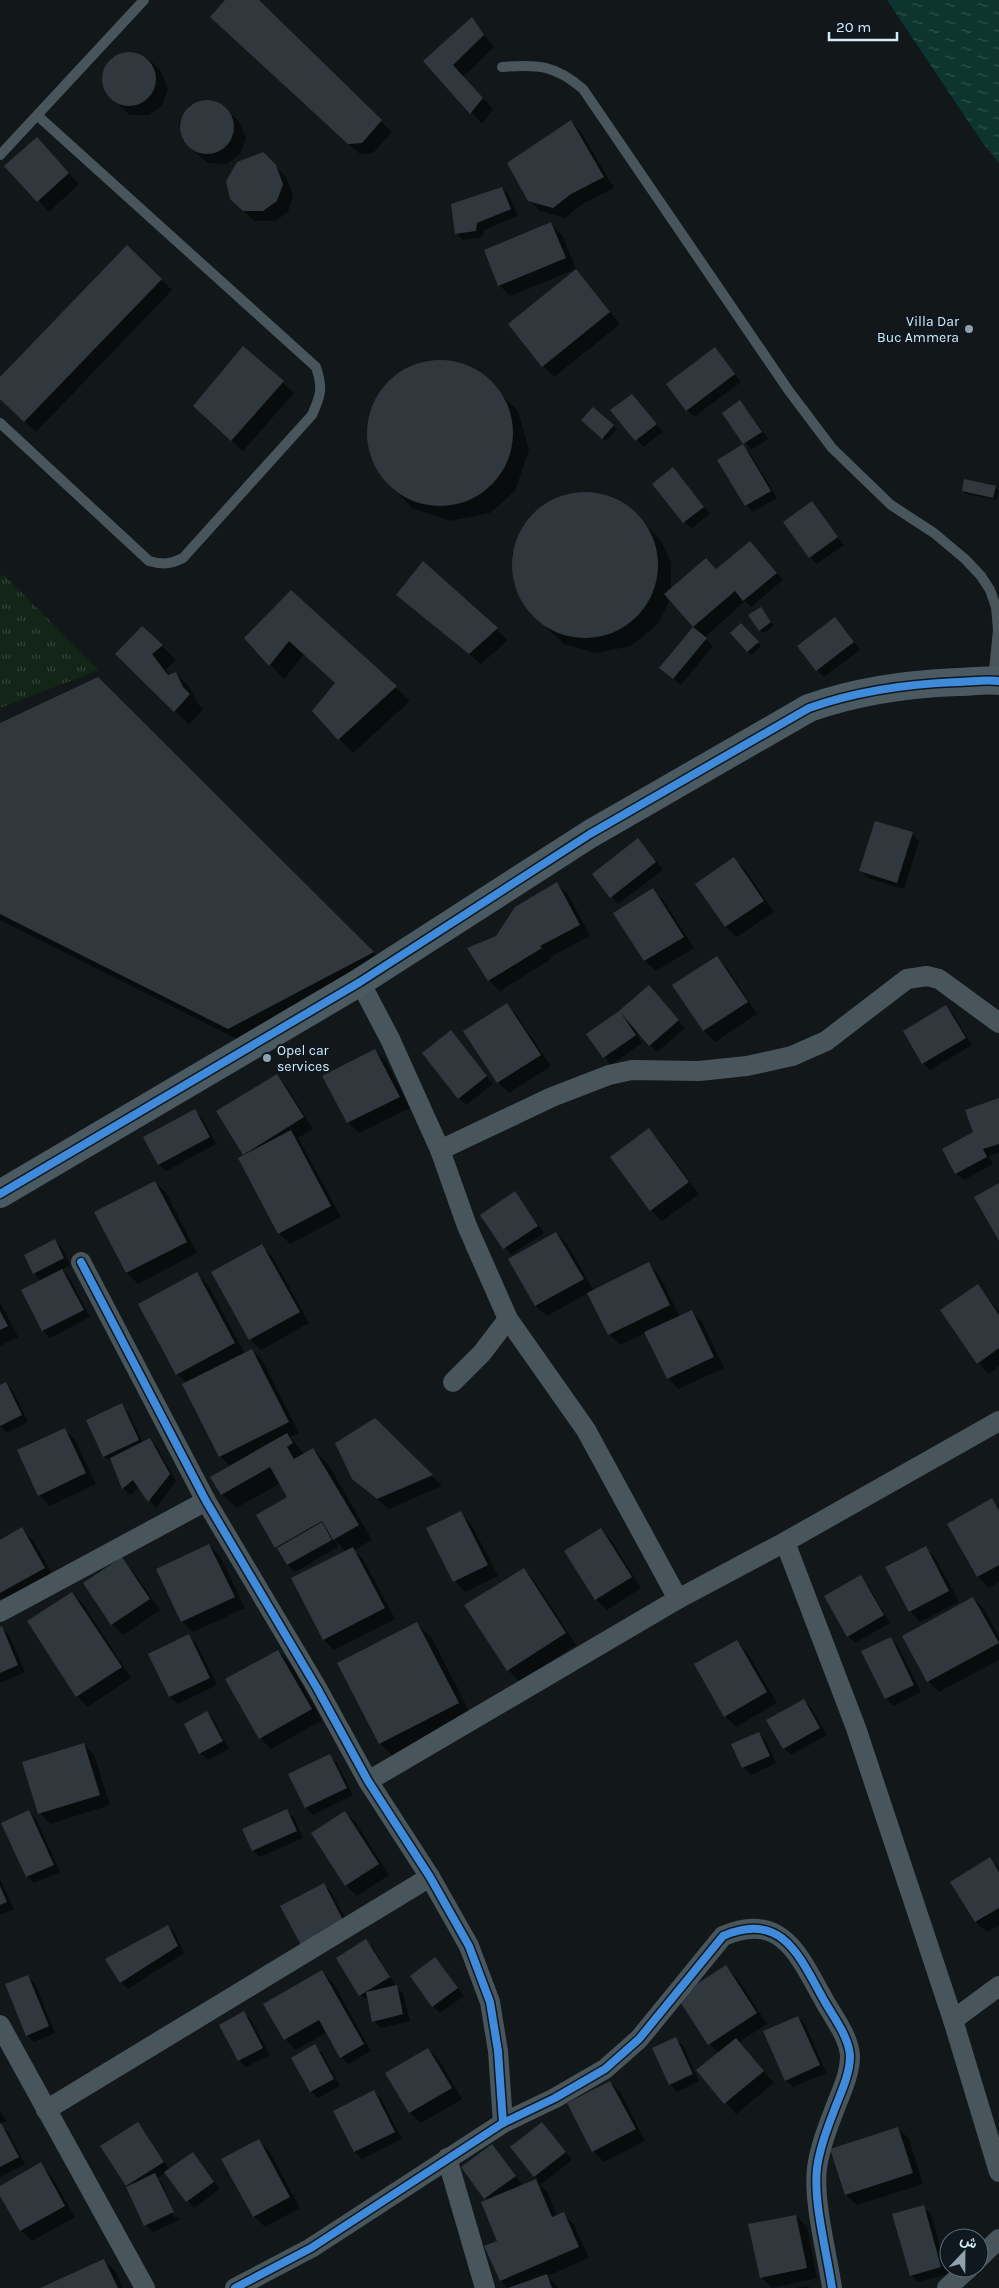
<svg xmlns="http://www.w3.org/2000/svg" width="999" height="2288" font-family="Karla,Vazirmatn,sans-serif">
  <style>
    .grass { fill: url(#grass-tufts) }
    .water { fill: url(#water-ripples) }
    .shadow { fill: #0007; fill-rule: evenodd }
    .building { fill: #30383d }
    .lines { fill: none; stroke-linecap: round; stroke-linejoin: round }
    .lane { stroke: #48555a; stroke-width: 10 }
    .street { stroke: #48555a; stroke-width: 20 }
    .secondary { stroke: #4b5a61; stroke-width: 28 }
    .cycleway-casing { stroke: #0f181e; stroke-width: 11 }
    .cycleway { stroke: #408adc; stroke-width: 8 }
    .poi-dot { fill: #8ea1ac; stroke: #0f181e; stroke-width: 2 }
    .labels { text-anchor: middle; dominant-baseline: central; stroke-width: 4.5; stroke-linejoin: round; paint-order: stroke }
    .poi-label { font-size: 14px; fill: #d1ecfa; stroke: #0f181e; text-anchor: end }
  </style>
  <defs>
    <pattern id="grass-tufts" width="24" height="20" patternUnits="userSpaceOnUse" patternTransform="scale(1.25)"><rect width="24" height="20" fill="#122517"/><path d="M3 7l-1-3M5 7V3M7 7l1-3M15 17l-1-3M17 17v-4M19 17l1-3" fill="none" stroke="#33453a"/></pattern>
    <pattern id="water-ripples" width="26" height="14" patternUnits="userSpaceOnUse" patternTransform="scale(1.25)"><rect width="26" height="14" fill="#0e342f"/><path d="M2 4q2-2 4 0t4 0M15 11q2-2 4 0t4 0" fill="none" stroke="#30524e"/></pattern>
  </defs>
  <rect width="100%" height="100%" fill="#12171a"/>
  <!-- grass -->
  <path class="grass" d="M4,575l95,95 -99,38v-131z"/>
  <!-- water -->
  <path class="water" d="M887,0h112v163l-17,-21z"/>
  <!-- shadow -->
  <g class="shadow">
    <path d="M227,0h30l135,132 -19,21 -13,1 -137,-126z"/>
    <path d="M471,19l23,28 -31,30 30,32 -11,15 -57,-63z"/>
    <path d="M136,52l14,8 11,11 7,18 -6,17 -13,9h-19l-24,-22 -4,-18 10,-18z"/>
    <path d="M214,100l24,20 8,18 -6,16 -13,10 -19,-1 -25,-22 -4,-18 11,-18z"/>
    <path d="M571,121l10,11 33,56 -32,16 -17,14 -25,-7 -11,-11z"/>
    <path d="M47,150l32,34 -30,28 -43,-46z"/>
    <path d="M274,164l12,13 7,18 -5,17 -13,9h-20l-13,-11z"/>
    <path d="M502,188l7,7 9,21 -34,14 -2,7 -19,3 -7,-7z"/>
    <path d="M551,224l11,11 14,34 -66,27 -11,-11z"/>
    <path d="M127,247l45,43 -136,142 -36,-34v-20z"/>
    <path d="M576,271l44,53 -66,53 -11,-11z"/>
    <path d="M243,348l51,45 -51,58 -37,-35z"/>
    <path d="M715,349l26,33 -47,35 -7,-7z"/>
    <path d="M430,360l42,7 46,44 11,39 -14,41 -25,22 -40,8 -38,-13 -31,-32 -11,-20 -1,-44 23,-35z"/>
    <path d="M740,401l28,38 -17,11 -28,-37z"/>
    <path d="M639,402l24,30 -20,15 -31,-37z"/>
    <path d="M593,408l24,21 -11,12 -23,-21z"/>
    <path d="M743,446l7,7 27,45 -24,14 -7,-7z"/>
    <path d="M673,469l37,45 -19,15 -38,-45z"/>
    <path d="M995,487l4,4 -3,9 -30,-6 -3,-4z"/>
    <path d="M597,493l29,12 35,36 10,22v27l35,-31 11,11 40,-21 26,31 -32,27 -6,-6 -41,37 9,8 -32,39 -20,-17 34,-41 -25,-28 -12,25 -27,22 -35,7 -32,-9 -39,-37 -11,-23 -2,-30 11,-28 18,-19 23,-12z"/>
    <path d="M812,503l32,42 -27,19 -7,-7z"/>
    <path d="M423,563l85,77 -27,24 -83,-69z"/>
    <path d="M291,591l119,110 -57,52 -14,-14 -3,-55 -32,-30 -20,25 -39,-41z"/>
    <path d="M764,612l10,14 -11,7 -3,-3z"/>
    <path d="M741,624l20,22 -10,9 -19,-22z"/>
    <path d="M842,626l18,24 -36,27 -7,-7z"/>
    <path d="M162,646l14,14 -10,9 4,6 6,-2 14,15 7,15 6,6 -14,16 -72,-71z"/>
    <path d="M98,679l289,287 -144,76 -243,-122v-196z"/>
    <path d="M912,834l7,7 -15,48 -36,-11 -8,-7z"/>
    <path d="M645,847l18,23 -45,34 -25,-30z"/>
    <path d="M734,859l11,11 29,42 -37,25 -11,-10 -29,-43z"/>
    <path d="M557,884l11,10 22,42 -40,21 1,2 -51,32 -11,-11 8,-43z"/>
    <path d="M652,889l11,11 31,48 -38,23 -11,-10 -30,-48z"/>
    <path d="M717,958l11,11 29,45 -42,28 -11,-11 -30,-46z"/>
    <path d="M656,994l29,34 -28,24 -24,-26 9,17 -31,22 -23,-31 32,-22z"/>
    <path d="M506,1005l11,11 34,50 -42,27 -11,-11 -33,-51z"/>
    <path d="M946,1007l7,7 19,31 -42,25 -7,-7z"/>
    <path d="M458,1039l35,45 -27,21 -7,-7z"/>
    <path d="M375,1051l11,10 24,47 -51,25 -11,-10z"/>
    <path d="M276,1076l11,11 26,42 -15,9 43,79 -51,27 -11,-11 -34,-78 -27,-43z"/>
    <path d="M999,1099v54l-10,3 4,8 -29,16 -8,-7z"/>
    <path d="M195,1111l7,7 14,26 -50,27 -7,-7z"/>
    <path d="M649,1130l11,11 39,53 -37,27 -11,-11z"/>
    <path d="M155,1182l11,11 31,60 -59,31 -11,-11 -31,-60z"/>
    <path d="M515,1193l29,40 -33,22 -29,-40z"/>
    <path d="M556,1233l11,11 27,47 54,-27 11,11 21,42 11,-6 11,11 22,46 -46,21 -10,-11 -22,-45 -26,12 -11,-11 -21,-41 -41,23 -11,-10 -26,-47z"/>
    <path d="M55,1241l7,7 8,17 -8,5 7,7 21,40 -40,21 -7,-7 -21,-40 20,-10 -8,-8z"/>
    <path d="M261,1246l11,10 37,67 -48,27 -11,-11z"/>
    <path d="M197,1274l11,11 37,69 7,-4 11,11 36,72 -9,4 14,17 9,-5 15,15 44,76 -18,10 9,9 32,60 -61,31 -10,-10 22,-89 -11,-11 3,7 -43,25 -7,-7 -12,-18 13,-50 -8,-14 -45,25 -14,-14 8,-28 -10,-10 -33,-73 -10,-9z"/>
    <path d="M978,1286l21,26v54l-10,8 -11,-11z"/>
    <path d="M0,1302l18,35 -18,9z"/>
    <path d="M6,1384l7,7 15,31 -21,11 -7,-7v-39z"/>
    <path d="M121,1405l7,7 15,31 7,-3 7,7 19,34 -20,27 -17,-21 -9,8 -7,-7 -10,-26 -9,-6z"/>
    <path d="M375,1420l67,66 -53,23 -24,-19 -12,-12z"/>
    <path d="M64,1429l11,11 21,44 -46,22 -11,-11z"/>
    <path d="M992,1500l7,7v75l-10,6 -11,-11 -29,-53z"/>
    <path d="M460,1513l11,11 27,52 -33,16 -10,-11 -27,-52z"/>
    <path d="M22,1529l11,11 22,39 -47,26 -8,-8v-56z"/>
    <path d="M601,1529l10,11 30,48 -34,22 -11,-11z"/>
    <path d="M209,1545l11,11 25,52 -52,24 -11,-10z"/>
    <path d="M926,1548l10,11 23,43 -39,20 -10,-11z"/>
    <path d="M122,1559l10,11 28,40 -37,25 -11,-11 -27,-41z"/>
    <path d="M523,1569l11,11 42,65 -57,36 -11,-11 -42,-64z"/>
    <path d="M860,1577l7,7 23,39 -35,20 -7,-7z"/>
    <path d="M72,1593l11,11 48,74 -43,29 -11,-11z"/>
    <path d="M973,1598l11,11 15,28v23l-60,32 -11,-11z"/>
    <path d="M417,1624l15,14 40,79 -78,40 -14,-14z"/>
    <path d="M1,1628l8,7 16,37 -25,11z"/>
    <path d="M189,1636l7,7 21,42 -39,19 -8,-7 -20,-42z"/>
    <path d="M891,1638l7,8 23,46 -28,14 -7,-8 -23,-46z"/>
    <path d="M736,1642l11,10 30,51 -41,24 -11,-11z"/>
    <path d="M278,1651l11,11 33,58 -51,29 -11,-11z"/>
    <path d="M804,1700l7,8 16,27 -36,20 -7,-7z"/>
    <path d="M206,1713l8,7 15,29 -21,11 -8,-7z"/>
    <path d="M759,1734l7,7 10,22 -25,12 -8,-8 -10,-22z"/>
    <path d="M83,1744l11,11 16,50 -60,19 -10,-11z"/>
    <path d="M330,1756l7,7 16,32 -40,20 -7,-7 -16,-33z"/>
    <path d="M287,1811l7,7 9,20 -43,19 -7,-7z"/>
    <path d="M29,1812l7,7 24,53 -26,11 -7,-7z"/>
    <path d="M345,1812l11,11 33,52 -32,21 -11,-11z"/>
    <path d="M990,1859l9,9v57l-12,7 -11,-10 -24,-40z"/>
    <path d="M0,1879l14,30 -14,6z"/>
    <path d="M324,1884l7,8 20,37 -49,15z"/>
    <path d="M168,1926l7,7 9,20 -56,36 -7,-7z"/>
    <path d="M366,1941l7,7 22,37 8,9 7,27 -29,7 -7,-7 -5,-20 -9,-6z"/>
    <path d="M435,1959l29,37 -24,17 -7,-7z"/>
    <path d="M726,1967l11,11 30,46 -28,18 35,41 -38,31 -38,-43 21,-18 -10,-9z"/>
    <path d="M322,1972l11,11 38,68 -23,13 -7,-7 -14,-25 -31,18 -11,-11z"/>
    <path d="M28,1976l7,8 20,49 -21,9 -7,-7z"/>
    <path d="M244,2013l7,7 19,35 -24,12 -7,-7z"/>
    <path d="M798,2017l7,7 21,49 -33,14 -7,-7z"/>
    <path d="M676,2039l7,7 16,35 -22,11 -7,-8z"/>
    <path d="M314,2046l8,7 18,33 -22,12 -7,-7z"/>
    <path d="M428,2049l11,11 23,39 -41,24 -11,-10 -23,-40z"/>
    <path d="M610,2082l11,11 24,48 -41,21 -11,-11z"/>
    <path d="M374,2092l7,7 21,40 -40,20 -7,-7 -20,-41z"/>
    <path d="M0,2110l6,11 -6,3 8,8 17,32 -25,13z"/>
    <path d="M138,2123l32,47 22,-16 28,35 -26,19 -28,-36 -8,6 22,42 -27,12 -8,-7 -18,-39 -26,-39zM158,2181h3l17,36 -3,1z"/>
    <path d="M542,2123l30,37 -32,25 7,6 10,25 6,-2 11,11 15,33 -42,18 11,12h-50l-7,-7 -15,-34 12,-5 -10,-42 -26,-33 30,-21 30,38 -5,4 21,-8 -26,-33z"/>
    <path d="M898,2128l11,11 14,45 -66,21 -11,-10z"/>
    <path d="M258,2140l11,11 31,57 -35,19 -11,-11z"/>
    <path d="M40,2164l11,11 24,42 -43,24 -11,-11 -21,-37v-6z"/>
    <path d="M923,2207l8,7 17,60 -30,8 -7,-7z"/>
    <path d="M796,2216l11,11 10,51 -45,10 -11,-11z"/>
    <path d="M104,2260l11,11 8,17h-80z"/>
    <path d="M808,2286l2,2h-14z"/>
  </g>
  <!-- building -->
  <g class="building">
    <path d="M225,0h34l123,120 -20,23 -14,1 -138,-127z"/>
    <path d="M472,17l12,18 -31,30 30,33 -13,16 -47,-53z"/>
    <circle cx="129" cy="79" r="27"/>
    <circle cx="207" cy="127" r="27"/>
    <path d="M571,120l33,57 -33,17 -18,14 -25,-7 -21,-38z"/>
    <path d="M37,137l32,36 -32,29 -33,-36z"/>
    <path d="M263,152l13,13 7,19 -6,17 -14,10h-20l-13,-12 -4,-18 11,-19z"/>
    <path d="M502,187l9,22 -34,14 -1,8 -21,3 -4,-30z"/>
    <path d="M551,222l15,36 -68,28 -14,-36z"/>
    <path d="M127,245l35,34 -138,143 -24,-23v-22z"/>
    <path d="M576,269l34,43 -68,55 -34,-43z"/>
    <path d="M243,346l41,35 -53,60 -38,-35z"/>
    <path d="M715,347l20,27 -49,37 -20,-27z"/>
    <circle cx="440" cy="433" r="73"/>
    <path d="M632,394l25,30 -22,17 -25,-31z"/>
    <path d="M740,400l22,32 -19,12 -21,-31z"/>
    <path d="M593,407l21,18 -12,14 -21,-19z"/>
    <path d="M743,444l28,47 -26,15 -28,-46z"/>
    <path d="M673,467l31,40 -21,16 -31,-39z"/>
    <path d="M964,479l32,7 -3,12 -31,-7z"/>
    <circle cx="585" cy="565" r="73"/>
    <path d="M812,501l26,36 -29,21 -26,-36z"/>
    <path d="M750,541l27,32 -34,28 -8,-10 -42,36 14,11 -34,41 -14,-11 34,-41 -29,-33 42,-36 10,11z"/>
    <path d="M423,561l75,67 -29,26 -73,-59z"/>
    <path d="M291,590l106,96 -59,54 -26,-29 23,-28 -46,-42 -20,25 -25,-28z"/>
    <path d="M761,607l10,15 -12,9 -11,-16z"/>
    <path d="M835,617l19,25 -38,29 -19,-25z"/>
    <path d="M741,623l18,19 -12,10 -17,-19z"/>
    <path d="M142,626l21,19 -11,9 16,21 8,-3 7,15 7,7 -16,18 -59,-58z"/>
    <path d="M98,677l276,275 -146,77 -228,-115v-191z"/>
    <path d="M875,821l38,11 -16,51 -38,-12z"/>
    <path d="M638,838l18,24 -46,36 -18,-24z"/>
    <path d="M734,857l30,44 -39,26 -30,-43z"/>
    <path d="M557,882l23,43 -40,21 2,2 -54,33 -21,-33 29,-12 19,-29z"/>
    <path d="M653,888l31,49 -40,24 -31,-48z"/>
    <path d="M717,956l31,46 -45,29 -31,-46z"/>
    <path d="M649,985l30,35 -30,26 -28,-33 15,22 -33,23 -17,-24 33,-23z"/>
    <path d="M507,1003l34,52 -44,28 -34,-52z"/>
    <path d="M946,1005l20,33 -44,26 -19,-33z"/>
    <path d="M451,1030l36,46 -29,23 -36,-46z"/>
    <path d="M375,1049l25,48 -53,26 -25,-47z"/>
    <path d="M277,1074l27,43 -61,38 -27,-44z"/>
    <path d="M999,1098v46l-16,5 4,8 -32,17 -13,-25 31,-17 -8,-22z"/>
    <path d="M195,1109l15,28 -52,28 -15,-28z"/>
    <path d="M649,1128l40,54 -39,29 -40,-54z"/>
    <path d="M291,1130l40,76 -53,28 -40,-76z"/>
    <path d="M155,1181l32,61 -61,31 -32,-61z"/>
    <path d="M999,1183v58l-25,-44z"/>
    <path d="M515,1191l23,35 -35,23 -23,-34z"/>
    <path d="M556,1232l28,47 -49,27 -27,-47z"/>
    <path d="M55,1239l9,19 -31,16 -9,-19z"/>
    <path d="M262,1244l38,68 -51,28 -38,-68z"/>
    <path d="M649,1262l21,43 -62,30 -21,-42z"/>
    <path d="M62,1269l22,41 -42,21 -21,-41z"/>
    <path d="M197,1272l38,71 -59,32 -38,-71z"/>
    <path d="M978,1284l21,31v33l-22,16 -37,-54z"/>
    <path d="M692,1310l22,47 -47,22 -23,-47z"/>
    <path d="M0,1311l8,15 -8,4z"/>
    <path d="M252,1349l37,73 -70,35 -37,-73z"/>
    <path d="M6,1382l16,33 -22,11v-41z"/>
    <path d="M122,1403l17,37 -36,17 -17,-37z"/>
    <path d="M375,1418l58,57 -56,24 -25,-20 -17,-36z"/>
    <path d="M65,1428l21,45 -48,23 -21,-46z"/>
    <path d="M287,1433l6,10 -6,4 7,12 19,-11 46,77 -26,15 -11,-19 -47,27 -19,-33 31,-18 -17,-30 -49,28 -11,-18z"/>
    <path d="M150,1438l20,36 -22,28 -15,-22 -11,9 -12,-31z"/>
    <path d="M992,1498l7,12v55l-22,12 -30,-53z"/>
    <path d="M461,1511l27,54 -35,17 -27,-54z"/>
    <path d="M322,1522l10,18 -45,25 -10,-17z"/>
    <path d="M22,1527l23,41 -45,25v-53z"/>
    <path d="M601,1528l31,49 -37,23 -31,-49z"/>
    <path d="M209,1544l26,53 -54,25 -25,-53z"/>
    <path d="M926,1546l23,45 -40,21 -24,-45z"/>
    <path d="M353,1547l32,61 -62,32 -32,-62z"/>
    <path d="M122,1557l28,42 -39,26 -28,-42z"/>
    <path d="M524,1568l42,65 -59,38 -43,-66z"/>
    <path d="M861,1575l23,40 -37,22 -23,-41z"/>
    <path d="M72,1592l50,75 -46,30 -49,-76z"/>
    <path d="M973,1597l26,46 -72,39 -25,-46z"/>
    <path d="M417,1622l42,81 -80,41 -42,-81z"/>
    <path d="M2,1626l16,39 -18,8v-46z"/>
    <path d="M189,1634l21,44 -41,19 -21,-43z"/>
    <path d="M891,1637l23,48 -29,14 -24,-48z"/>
    <path d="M737,1640l30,52 -43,25 -30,-53z"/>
    <path d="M278,1650l34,59 -53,30 -34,-60z"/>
    <path d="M804,1699l16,29 -37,21 -17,-29z"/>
    <path d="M207,1711l16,30 -24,13 -15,-30z"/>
    <path d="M759,1732l11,24 -28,12 -11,-24z"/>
    <path d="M84,1743l16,52 -62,19 -16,-52z"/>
    <path d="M330,1754l17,34 -42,20 -17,-34z"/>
    <path d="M287,1809l10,22 -45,20 -10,-22z"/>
    <path d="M29,1810l25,55 -28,12 -25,-54z"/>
    <path d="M345,1811l34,53 -34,22 -34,-53z"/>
    <path d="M990,1857l9,15v36l-24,14 -25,-40z"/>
    <path d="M324,1883l20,39 -43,23 -21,-39z"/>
    <path d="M0,1886l7,16 -7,3z"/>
    <path d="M168,1925l10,21 -58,37 -15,-24z"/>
    <path d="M366,1939l24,38 -31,19 -23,-38z"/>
    <path d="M435,1957l23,31 -26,19 -22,-31z"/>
    <path d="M726,1965l31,48 -49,32 -31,-48z"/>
    <path d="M322,1970l42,74 -24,14 -21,-38 -35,20 -21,-36z"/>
    <path d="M28,1975l21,51 -23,10 -21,-52z"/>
    <path d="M397,1985l6,29 -31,8 -6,-30z"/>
    <path d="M244,2011l19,37 -25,13 -19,-36z"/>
    <path d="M798,2016l22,49 -35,16 -22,-50z"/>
    <path d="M676,2037l17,37 -24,11 -17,-37z"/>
    <path d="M736,2038l28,33 -40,33 -28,-34z"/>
    <path d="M315,2044l19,35 -24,13 -19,-34z"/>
    <path d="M428,2048l24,40 -43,25 -24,-40z"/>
    <path d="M610,2081l26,48 -44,23 -25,-49z"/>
    <path d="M374,2090l21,42 -41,20 -21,-41z"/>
    <path d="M138,2122l26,40 -38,24 -26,-40z"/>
    <path d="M542,2122l24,30 -32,25 -24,-30z"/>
    <path d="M1,2123l18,34 -19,10v-43z"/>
    <path d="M898,2127l15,46 -68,22 -15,-46z"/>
    <path d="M259,2139l31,58 -37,20 -32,-58z"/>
    <path d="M492,2144l24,32 -32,23 -23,-32z"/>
    <path d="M193,2152l21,30 -28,20 -22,-30z"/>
    <path d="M41,2162l24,44 -45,25 -20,-35v-10z"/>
    <path d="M155,2173l19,39 -30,14 -18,-39z"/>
    <path d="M536,2179l16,38 12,-5 15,35 -79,34 -16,-35 13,-5 -16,-39z"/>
    <path d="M924,2205l17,62 -31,9 -18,-62z"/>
    <path d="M796,2215l11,53 -47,10 -12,-54z"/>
    <path d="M104,2259l14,29h-78z"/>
    <path d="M547,2274l5,14h-44z"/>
  </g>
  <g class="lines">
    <!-- lane -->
    <g class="lane">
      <path d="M502,67c36,-3 53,-2 81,22l206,302 43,57 59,57 43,28 31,26 16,17 9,14 6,17 2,23 -5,50"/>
      <path d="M0,155l144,-155"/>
      <path d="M0,423l149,138c14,4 22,3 34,-3l129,-143c9,-20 11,-27 4,-48l-278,-251"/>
    </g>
    <!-- street -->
    <g class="street">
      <path d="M360,982l30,57 50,111 27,76 41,93 78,111 92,169"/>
      <path d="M440,1150l112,-53 57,-22 23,-5 67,1 48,-5 45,-10 34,-15 81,-62 20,-3 12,3 60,44"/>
      <path d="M81,1262l125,239 111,187 51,93 62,96 39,69 21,56 8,49 5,72"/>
      <path d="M453,1382l29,-29 26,-34"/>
      <path d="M785,1542l71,186 97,292 46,152"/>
      <path d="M0,1612l206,-111"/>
      <path d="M368,1781l310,-182 107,-57 214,-121"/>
      <path d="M953,2020l46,-34"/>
      <path d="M0,2025l145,263"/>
      <path d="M46,2110l384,-233"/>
      <path d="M447,2158l38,130"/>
      <path d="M979,2258l20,-19"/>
      <path d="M235,2288l76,-40 192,-125 52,-25 50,-29 34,-30 84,-103c60,-26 77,22 102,66 9,16 24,35 25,54 0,16 -7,32 -13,47 -8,21 -17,43 -20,65 -4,34 10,85 15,120"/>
      <path d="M947,2288l22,-20"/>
    </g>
    <!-- secondary -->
    <path class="secondary" d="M0,1194l360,-212 230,-148 219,-126c48,-17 97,-24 148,-26 13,0 28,-3 42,-1"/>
    <defs>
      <g id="cycleway">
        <path d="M0,1194l360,-212 230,-148 219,-126c48,-17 97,-24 148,-26 13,0 28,-3 42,-1"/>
        <path d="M81,1262l125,239 111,187 51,93 62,96 39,69 21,56 8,49 5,72"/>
        <path d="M235,2288l76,-40 192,-125 52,-25 50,-29 34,-30 84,-103c60,-26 77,22 102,66 9,16 24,35 25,54 0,16 -7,32 -13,47 -8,21 -17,43 -20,65 -4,34 10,85 15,120"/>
      </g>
    </defs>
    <!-- cycleway casing -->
    <use href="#cycleway" class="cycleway-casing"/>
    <!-- cycleway -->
    <use href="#cycleway" class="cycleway"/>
  </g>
  <!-- markers -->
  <g class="poi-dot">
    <circle cx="969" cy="329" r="5"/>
    <circle cx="267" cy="1058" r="5"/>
  </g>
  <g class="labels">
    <!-- poi labels -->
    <g class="poi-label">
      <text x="959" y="321">Villa Dar<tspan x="959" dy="16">Buc Ammera</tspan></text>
      <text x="277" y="1050" text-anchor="start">Opel car<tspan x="277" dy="16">services</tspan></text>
    </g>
  </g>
  <!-- north arrow -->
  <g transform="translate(964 2253) rotate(22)"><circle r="24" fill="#0f181e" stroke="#5d6d76"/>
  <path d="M0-4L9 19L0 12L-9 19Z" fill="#8ea1ac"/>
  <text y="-8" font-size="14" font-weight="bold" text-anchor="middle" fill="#d1ecfa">ش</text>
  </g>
  <!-- scale -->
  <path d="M829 32v8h68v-8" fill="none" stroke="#d1ecfa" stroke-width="2.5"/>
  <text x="836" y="32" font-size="15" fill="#d1ecfa" stroke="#0f181e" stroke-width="4" paint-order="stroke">20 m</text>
</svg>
